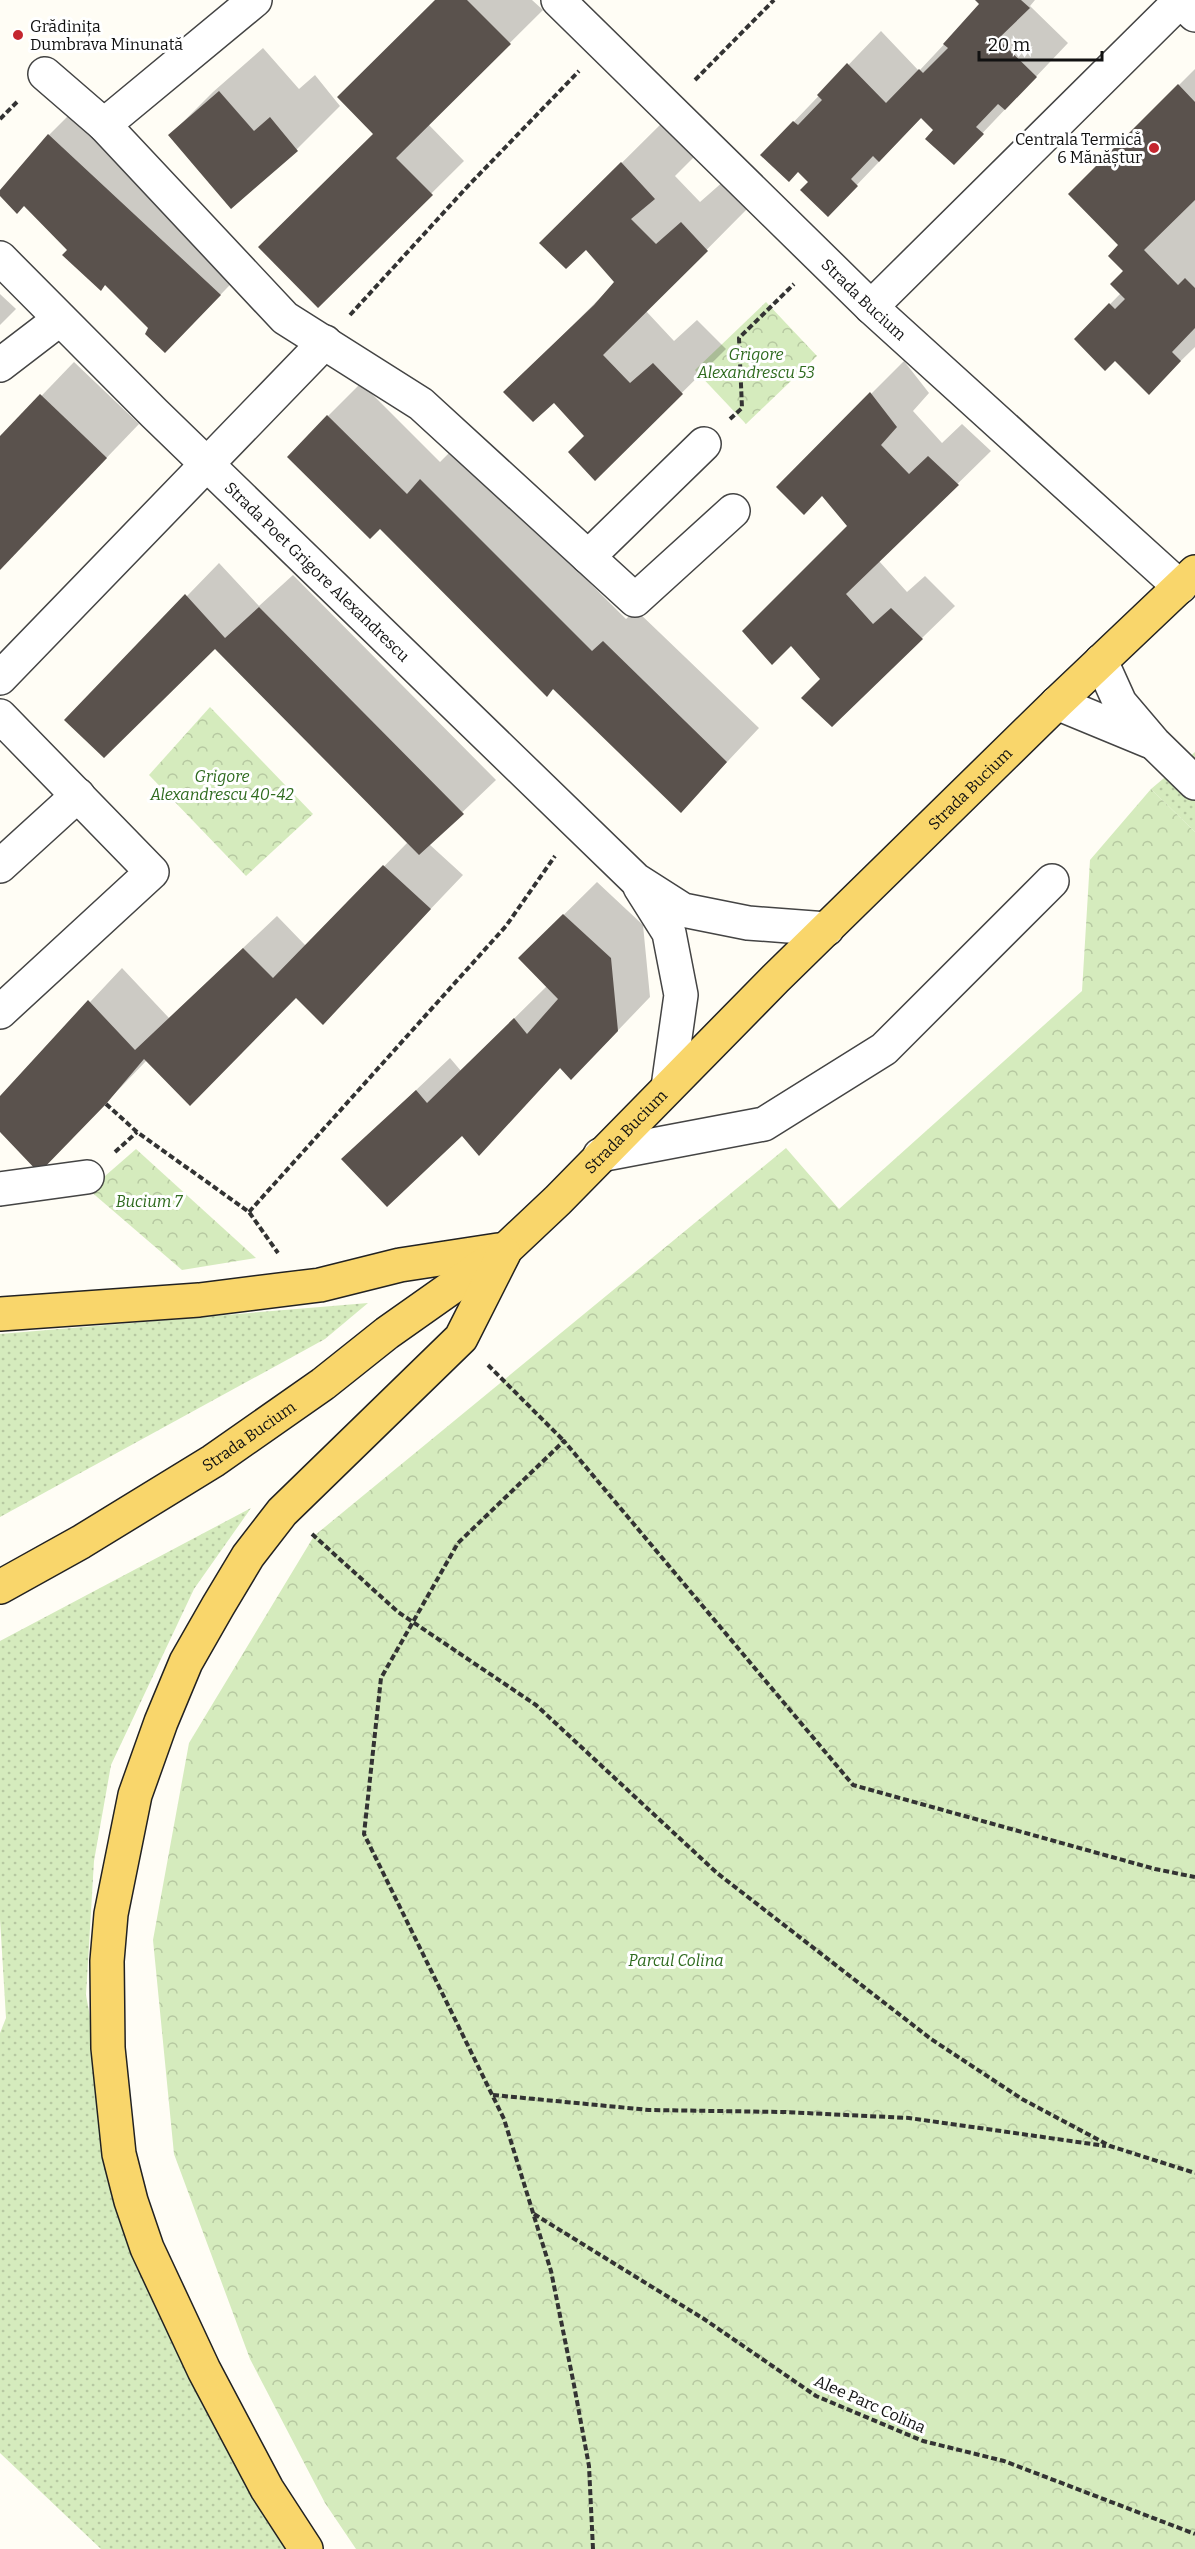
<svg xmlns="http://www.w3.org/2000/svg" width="1195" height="2549" font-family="Bitter,serif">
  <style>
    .grass { fill: url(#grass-dots) }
    .park { fill: url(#park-crowns) }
    .shadow { fill: #0003 }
    .building { fill: #5a524d }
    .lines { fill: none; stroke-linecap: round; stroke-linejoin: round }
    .minor-casing { stroke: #444; stroke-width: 36 }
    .major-casing { stroke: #222; stroke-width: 36 }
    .path { stroke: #333; stroke-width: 4; stroke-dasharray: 6 3; stroke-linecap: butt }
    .minor { stroke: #fff; stroke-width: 33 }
    .major { stroke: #f9d66b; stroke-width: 33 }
    .poi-dot { fill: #c4262e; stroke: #fff; stroke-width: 2 }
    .labels { text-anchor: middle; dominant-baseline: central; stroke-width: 6; stroke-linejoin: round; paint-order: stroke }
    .poi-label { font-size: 16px; fill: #111; stroke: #fff; text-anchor: start }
    .street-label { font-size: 16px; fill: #111; stroke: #fff }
    .park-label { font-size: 16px; font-style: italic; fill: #2f6b1f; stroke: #fff }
  </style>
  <defs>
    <pattern id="grass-dots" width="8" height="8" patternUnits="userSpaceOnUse" patternTransform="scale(1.5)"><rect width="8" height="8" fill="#d5ebbd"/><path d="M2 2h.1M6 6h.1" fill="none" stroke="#b6c8a1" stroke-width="1.8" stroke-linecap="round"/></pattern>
    <pattern id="park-crowns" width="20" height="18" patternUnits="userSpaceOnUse" patternTransform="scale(1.5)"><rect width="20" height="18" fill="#d5ebbd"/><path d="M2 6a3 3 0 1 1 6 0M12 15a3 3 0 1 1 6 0" fill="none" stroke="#b6c8a1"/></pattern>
  </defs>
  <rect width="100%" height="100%" fill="#fffdf5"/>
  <!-- grass -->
  <g class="grass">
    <path d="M1195,752v80l-44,-43z"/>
    <path d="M368,1303l-43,36 -325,178v-183z"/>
    <path d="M251,1508l-57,81 -83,176 -17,96 -8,134 31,168 71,213 81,149 16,24h-184l-101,-96v-420l6,-15 -6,-99v-278z"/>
  </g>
  <!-- park -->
  <g class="park">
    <path d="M766,302l51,54 -71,68 -51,-54z"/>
    <path d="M210,707l103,107 -67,62 -97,-101z"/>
    <path d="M1151,789l44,43v1717h-839l-31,-46 -75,-144 -76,-205 -21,-214 36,-197 125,-207 472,-388 53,61 243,-218 8,-131z"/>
    <path d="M136,1149l120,109 -74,12 -93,-80z"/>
  </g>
  <!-- shadow -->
  <g class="shadow">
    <path d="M436,0h96l11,10 -115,114 36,37 -146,145 56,-172z"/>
    <path d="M978,0h57l-5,6 38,37 -114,120 -19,-33 -13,-13 -94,98 -18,-33 -12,-11 -36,-16 119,-124 38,40 63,-67z"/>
    <path d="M263,48l36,41 16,-14 25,31 -43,43 -66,58 -61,-72 43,-43z"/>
    <path d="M1195,69v278l-46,45 -34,-33 -39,-20 45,-46 4,-22 -4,-26 -51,-51z"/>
    <path d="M82,102l171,159 -55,57 -48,10 -44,-44 -5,5 -32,-39 -44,-46 -25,-10 49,-59z"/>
    <path d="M665,120l32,34 -22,22 25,26 25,-22 25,26 -104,105 28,30 23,-21 29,29 -131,130 -9,-43 -37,-87 67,-67 -30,-34 -45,-5z"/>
    <path d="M0,294l16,15 -16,16z"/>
    <path d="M904,361l25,32 -16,18 29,32 20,-19 29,27 -112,110 28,31 18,-16 30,30 -33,32 -100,41 27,-152 -27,-32 -44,-8z"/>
    <path d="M74,362l65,62 -139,145v-130z"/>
    <path d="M361,383l79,79 14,-14 172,171 10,-9 123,118 -78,83 -127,-123 -7,7 -219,-279z"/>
    <path d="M219,563l40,43 34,-31 203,205 -67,64 34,31 -140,147 -27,-26 -149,64 -75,78 -72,-8v-32l122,-130 47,50 108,-102 29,30 102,-104 -193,-195 -148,73z"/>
    <path d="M597,882l46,43 7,72 -46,48 -43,22 -82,86 -17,-19 -119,25 107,-101 11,13 86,-85 -27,-28z"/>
  </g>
  <!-- building -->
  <g class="building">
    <path d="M435,0h32l44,44 -115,114 37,37 -115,113 -60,-61 115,-113 -36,-37z"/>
    <path d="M975,0h46l9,8 -32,31 39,38 -32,33 -7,-6 -22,23 8,7 -30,31 -29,-26 8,-9 -12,-12 -42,44 -6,-6 -22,23 7,7 -30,31 -28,-27 8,-8 -10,-10 -9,10 -29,-27 33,-34 5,4 24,-25 -5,-5 30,-32 39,40 33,-34 4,4 25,-25 -5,-4 36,-40z"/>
    <path d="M1178,84l17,18v98l-51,50 34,35 7,-7 10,10v40l-23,24 9,9 -32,34 -34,-34 -10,10 -31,-32 35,-36 6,6 10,-10 -15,-15 13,-13 -15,-15 10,-11 -50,-51z"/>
    <path d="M219,91l35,40 16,-14 28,34 -67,58 -63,-74z"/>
    <path d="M48,134l173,161 -56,58 -20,-19 3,-6 -43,-43 -4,6 -39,-36 5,-5 -43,-44 -7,8 -17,-18v-6z"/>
    <path d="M621,162l34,37 -24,20 25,25 25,-22 27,29 -105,104 27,28 23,-20 30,31 -88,87 -27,-29 16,-16 -30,-33 -21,19 -30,-30 91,-87 20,-23 -28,-32 -20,19 -27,-26z"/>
    <path d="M870,392l27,35 -16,18 28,29 19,-18 31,29 -113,109 27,30 18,-16 32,31 -91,88 -31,-29 19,-19 -29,-33 -19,19 -30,-34 105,-105 -25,-30 -18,19 -28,-28z"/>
    <path d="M40,394l67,64 -107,112v-134z"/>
    <path d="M327,415l80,79 13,-15 172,172 11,-10 124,121 -46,51 -128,-124 -6,8 -167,-168 -10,10 -83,-82z"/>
    <path d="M185,594l40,44 34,-31 205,207 -45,41 -204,-206 -111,109 -40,-38z"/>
    <path d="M383,865l48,44 -108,116 -27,-27 -106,108 -46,-47 -38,45 -67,69 -39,-41v-36l88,-96 47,50 108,-102 30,30z"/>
    <path d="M563,914l48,44 7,73 -47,49 -11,-12 -81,88 -17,-20 -75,71 -46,-48 75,-69 11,13 87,-85 13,16 31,-35 -40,-41z"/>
  </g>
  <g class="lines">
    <defs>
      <g id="minor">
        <path id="s1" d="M558,0l313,307 309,280"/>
        <path d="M45,74l59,51 181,193 136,86 214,196 98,-89"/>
        <path d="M104,125l151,-125"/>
        <path id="s2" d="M0,258l154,155 482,467 47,30 65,13 79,6"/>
        <path d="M871,307l309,-306 15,14"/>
        <path d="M0,365l60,-46"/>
        <path d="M588,557l116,-113"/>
        <path d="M1101,661l19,42 34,40 41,40"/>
        <path d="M0,678l325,-336"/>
        <path d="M1057,703l92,38"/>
        <path d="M0,716l152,156 -152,140"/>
        <path d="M0,866l78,-71"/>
        <path d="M640,887l29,46 12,62 -13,92"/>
        <path d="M600,1155l164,-31 120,-75 168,-168"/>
        <path d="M0,1189l87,-12"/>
      </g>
      <g id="major">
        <path d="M0,1314l199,-14 121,-15 80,-20 98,-15"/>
        <path id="s3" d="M0,1587l81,-45 132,-81 110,-77 64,-51 119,-84 52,-49 217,-221 282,-276 138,-131"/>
        <path d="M306,2549l-39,-60 -63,-119 -57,-122 -16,-47 -12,-47 -11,-106 -1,-87 4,-47 24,-119 26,-73 25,-60 32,-56 30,-50 34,-44 179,-174 43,-85"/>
      </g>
    </defs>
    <!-- minor casing -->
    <use href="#minor" class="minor-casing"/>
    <!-- major casing -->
    <use href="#major" class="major-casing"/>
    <!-- path -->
    <g class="path">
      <path d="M695,80l79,-80"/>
      <path d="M0,119l19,-19"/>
      <path d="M350,315l117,-128 112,-116"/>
      <path d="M730,419l12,-11 -3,-70 55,-54"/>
      <path d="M106,1104l31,28 112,80 29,41"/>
      <path d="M115,1152l22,-20"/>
      <path d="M249,1212l257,-286 49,-70"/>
      <path d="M488,1365l76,76"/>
      <path d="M312,1534l86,78 138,93 181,168 214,166 91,60 88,47 85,27"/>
      <path d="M493,2095l156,15 135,2 125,6 197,28"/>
      <path d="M534,2214l170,105 112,77 107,45 81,20 191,73"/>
      <path d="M593,2549l-4,-83 -15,-81 -23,-114 -47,-152 -140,-285 17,-156 77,-135 106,-102 289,344 302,84 40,8"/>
    </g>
    <!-- minor -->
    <use href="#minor" class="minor"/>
    <!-- major -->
    <use href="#major" class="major"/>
  </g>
  <!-- markers -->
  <g class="poi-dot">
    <circle cx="18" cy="35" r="6"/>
    <circle cx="1154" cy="148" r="6"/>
  </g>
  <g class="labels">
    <!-- poi labels -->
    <g class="poi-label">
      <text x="30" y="26">Grădinița<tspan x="30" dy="18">Dumbrava Minunată</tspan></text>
      <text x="1142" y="139" text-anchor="end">Centrala Termică<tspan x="1142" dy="18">6 Mănăștur</tspan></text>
    </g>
    <!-- street labels -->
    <g class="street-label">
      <text stroke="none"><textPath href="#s1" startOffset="428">Strada Bucium</textPath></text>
      <text stroke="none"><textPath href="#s2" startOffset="446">Strada Poet Grigore Alexandrescu</textPath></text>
      <text stroke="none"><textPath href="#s3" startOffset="1263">Strada Bucium</textPath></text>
      <text stroke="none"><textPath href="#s3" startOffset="777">Strada Bucium</textPath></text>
      <text stroke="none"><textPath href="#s3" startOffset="291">Strada Bucium</textPath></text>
      <text transform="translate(870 2404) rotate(24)">Alee Parc Colina</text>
    </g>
    <!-- park labels -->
    <g class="park-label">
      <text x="756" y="354">Grigore<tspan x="756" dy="18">Alexandrescu 53</tspan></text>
      <text x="222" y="776">Grigore<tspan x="222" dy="18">Alexandrescu 40-42</tspan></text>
      <text x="149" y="1201">Bucium 7</text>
      <text x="676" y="1960">Parcul Colina</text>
    </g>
  </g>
  <!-- scale -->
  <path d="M979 51v9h123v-9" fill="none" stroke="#111111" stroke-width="3"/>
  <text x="988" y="51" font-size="18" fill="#111111" stroke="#ffffff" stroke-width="4.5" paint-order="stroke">20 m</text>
</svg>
